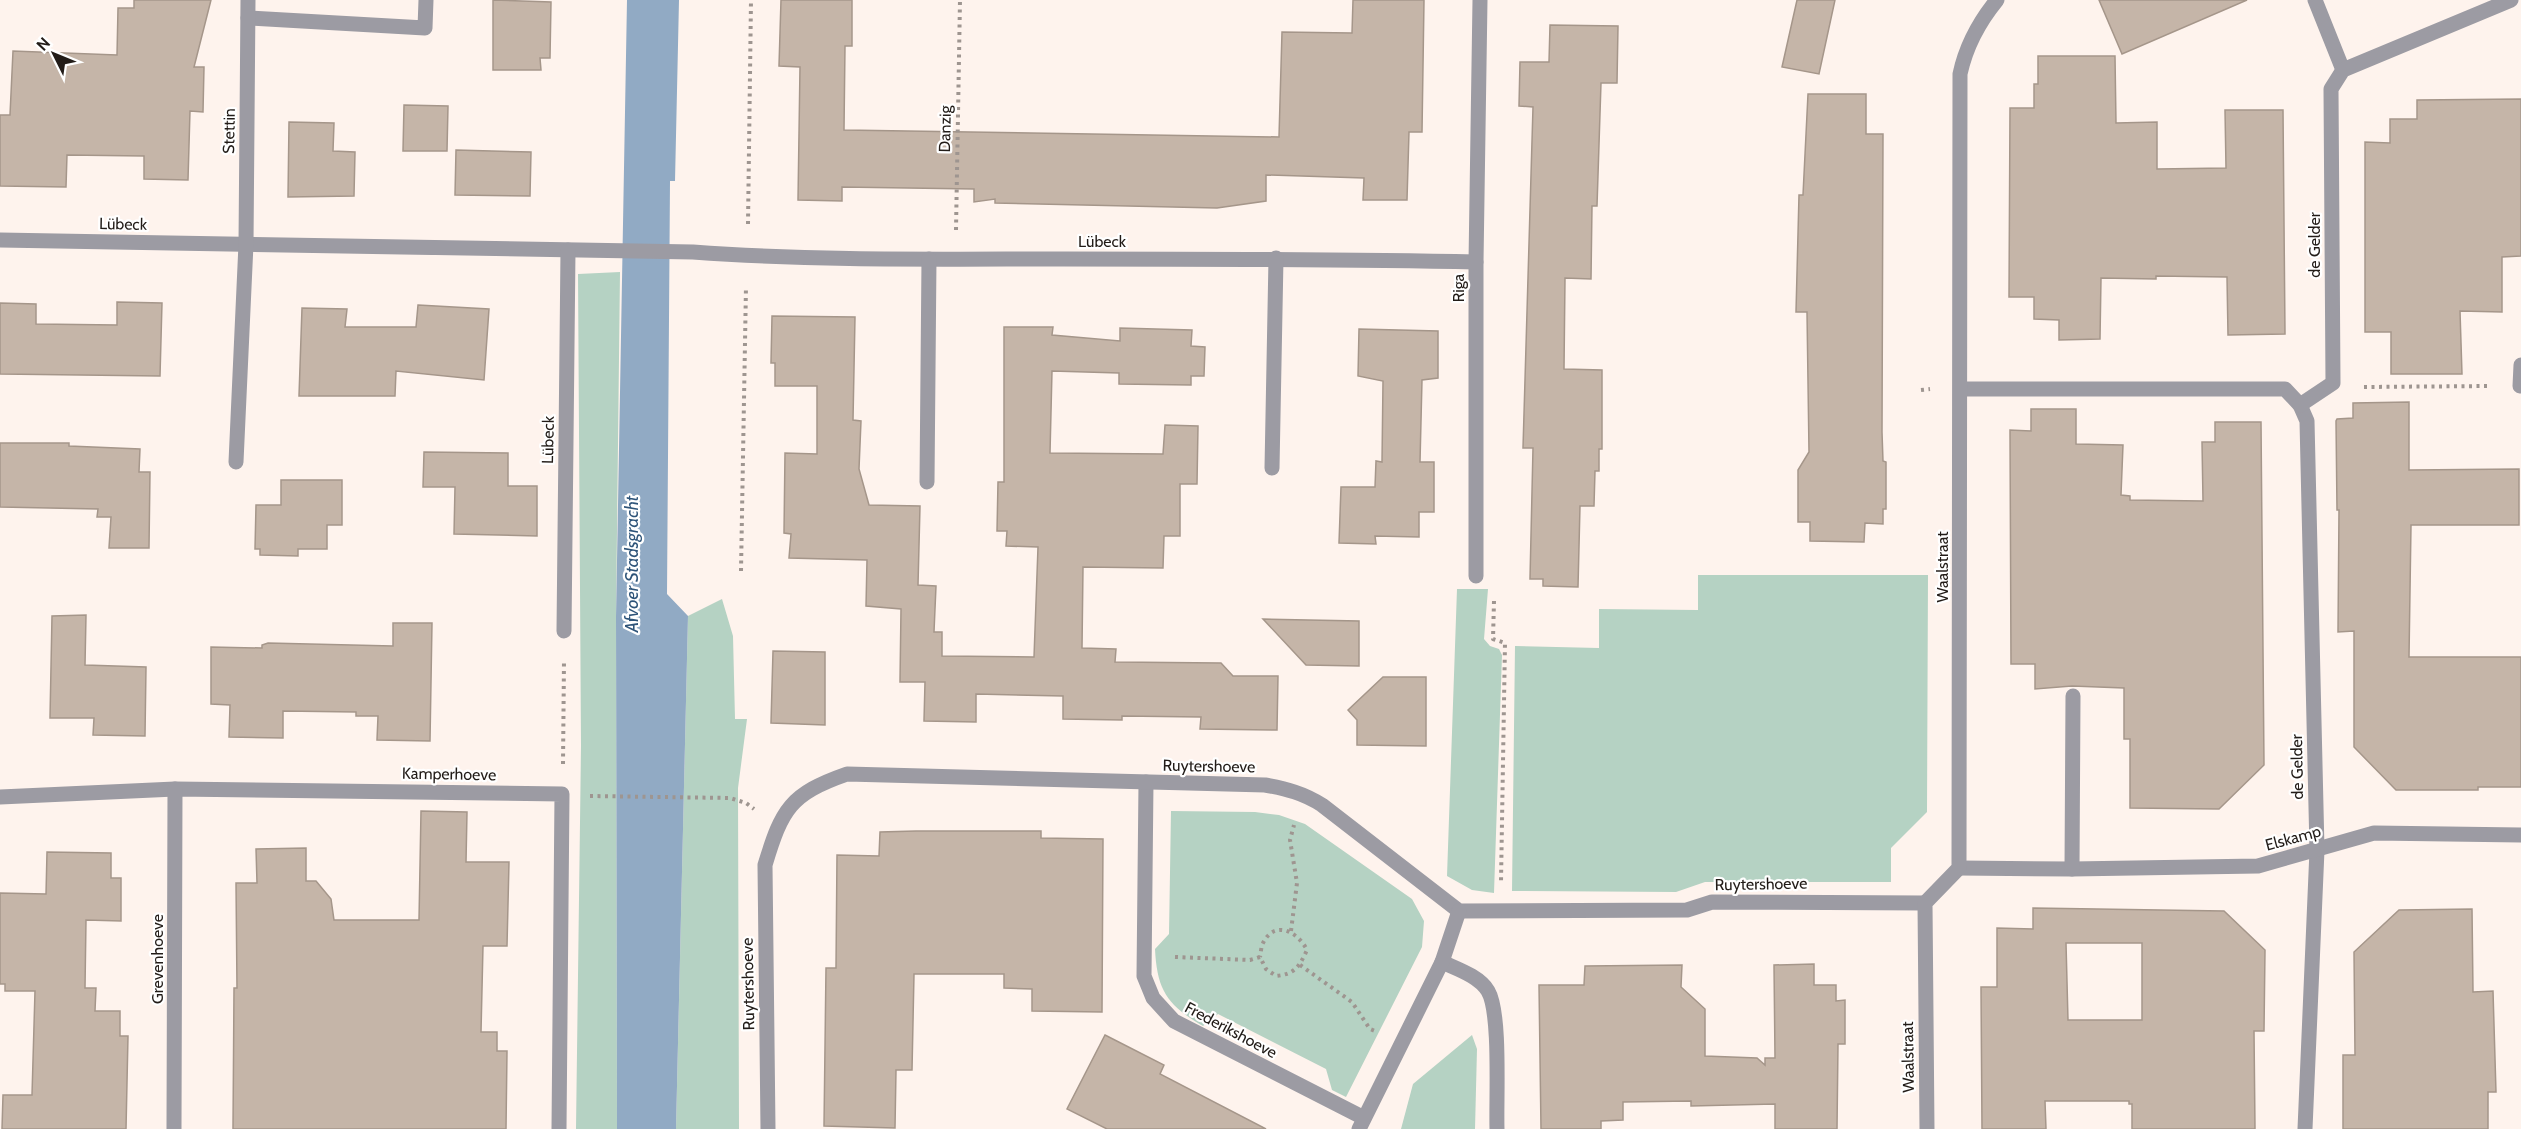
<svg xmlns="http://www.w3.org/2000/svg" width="2521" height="1129" font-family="Cabin,sans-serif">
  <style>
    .green { fill: #b5d2c3 }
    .water { fill: #91aac4 }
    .building { fill: #c5b5a8; stroke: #a5968a; stroke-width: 1.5; fill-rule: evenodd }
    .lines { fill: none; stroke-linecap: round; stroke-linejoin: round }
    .path { stroke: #9e9590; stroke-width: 4; stroke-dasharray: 3 4.5; stroke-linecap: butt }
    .minor { stroke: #9c9ba3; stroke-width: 15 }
    .labels { text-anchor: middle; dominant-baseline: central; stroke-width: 4.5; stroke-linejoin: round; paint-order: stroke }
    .street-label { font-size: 16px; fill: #221c18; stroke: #fff }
    .water-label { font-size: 18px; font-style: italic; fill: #2e5479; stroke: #fff }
  </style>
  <rect width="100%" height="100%" fill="#fef3ed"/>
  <!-- green -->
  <g class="green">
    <path d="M620,272l-4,345 1,512h-41l5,-383 -3,-472z"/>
    <path d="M1698,575h230l-1,237 -36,36v34h-186l-29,10 -164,-1 3,-245 84,2v-39l99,1z"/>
    <path d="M1457,589h31l-4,50 6,7 9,3 3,6 -8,238 -22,-3 -25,-14z"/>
    <path d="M722,599l11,37 2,83h12l-9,69 1,341h-63l12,-513z"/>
    <path d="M1171,811l84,1 24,3 26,9 107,75 12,22 -2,26 -76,150 -14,-7 -6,-21 -108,-55 -15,12c-36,-21 -46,-36 -48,-77l14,-15z"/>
    <path d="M1472,1035l5,14 -2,80h-74l12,-45z"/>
  </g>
  <!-- water -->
  <path class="water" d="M627,0h52l-4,181h-5l-3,413 21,22 -12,513h-59l-1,-512z"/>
  <!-- building -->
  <g class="building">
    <path d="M134,0h77l-17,67h10l-1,45 -13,-1 -2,69 -44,-1v-23l-77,-1 -1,32 -66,-1v-71h10l3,-64 104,4 1,-47h16z"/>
    <path d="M493,0l58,2 -1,56h-10l1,12h-48z"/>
    <path d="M781,0h71v46h-7l-1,84 435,7 3,-105 70,1 1,-33h71l-2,132h-13l-2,68h-44l1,-22 -98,-3v26l-49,7 -222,-5v-4l-21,3v-13l-132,-2v14l-44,-1 2,-133 -21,-1z"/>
    <path d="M1797,0h38l-16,74 -37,-7z"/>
    <path d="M2099,0h148l-125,54z"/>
    <path d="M1550,25l68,1 -1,57h-16l-4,123h-5l-1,73 -26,-1 -1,91 38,1v79h-3v22h-4l-1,35h-14l-2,81 -35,-1v-7h-13l3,-131h-10l10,-341 -14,-1 1,-44h29z"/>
    <path d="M2038,56h77l1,67 41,-1v47l69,-1 -1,-58h58l2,224 -57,1 -1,-58 -71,-1v3l-55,-1 -1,61 -41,1v-20l-25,-1v-22h-25l1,-189h24v-24h4z"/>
    <path d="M1808,94h58v40h17l-1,298 1,29 3,1v47h-3v15l-18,-1 -1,19 -54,-1v-19h-12v-52l11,-18 -2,-140h-11l3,-117h4z"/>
    <path d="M2521,99v157l-19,1v55l-42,-1 2,63h-71v-42h-26v-190l25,1v-24h27v-19z"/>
    <path d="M404,105l44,1 -1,45h-44z"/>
    <path d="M289,122l45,1 -1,28 22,1 -1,44 -66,1z"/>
    <path d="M456,150l75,2 -1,44 -75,-1z"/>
    <path d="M117,302l45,1 -2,73 -160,-2v-71l36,1v20l81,1z"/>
    <path d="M418,305l71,4 -5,71 -88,-9 -1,25h-96l3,-88 45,1 -2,18h71z"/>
    <path d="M772,316l83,1 -2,103 8,1 -2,48 10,36 51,1 -2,79 18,1 -2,46h8v24l92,1 4,-110 -32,-1 1,-15h-10l1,-49h6v-155h49l-1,8 68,6v-13l72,2 -1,16 14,1 -1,29h-13v9l-72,-1v-11l-67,-2 -2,82 113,1 2,-29 33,1 -1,58h-17v52h-16l-1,32 -80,-1 -1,81 34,1 -1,13 106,1 12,13h45l-1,54 -77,-1 1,-12 -79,-1v4l-59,-1v-23l-87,-2v28l-52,-1 1,-39h-25l1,-73 -35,-3 1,-46 -78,-2 2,-24 -7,-1 1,-80 32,1v-68h-42v-23h-4z"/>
    <path d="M1359,329l79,2v47l-16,2 -2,82h14v50h-15v25l-44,-1 1,8 -37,-1 2,-56h34l1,-26 6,1 1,-81 -25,-5z"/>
    <path d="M2409,402v68l110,-1v56h-108l-2,132h112v130h-43v3h-82l-42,-43v-116l-16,1 1,-122h-2l-1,-89 1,-2 16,-1v-15z"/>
    <path d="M2031,409h45v35l47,1 -2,50 9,1v4l73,1 -1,-59h13v-20h46l3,343 -45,44 -89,-1v-69h-6v-51l-52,-2 -37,3v-25h-24l-1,-234 21,1z"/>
    <path d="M0,443h69v3l71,3 -1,23h11l-1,76h-40l2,-31h-14l1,-8 -98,-2z"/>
    <path d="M424,452l84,1v33h29v50l-83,-2 1,-47h-32z"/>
    <path d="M281,480h61v45h-15v24h-29v7l-38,-1v-6h-5l1,-44h25z"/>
    <path d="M86,615l-1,50 61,2 -1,69 -52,-1 1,-17h-44l2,-102z"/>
    <path d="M1263,619l96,2v45l-53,-1z"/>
    <path d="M393,623h39l-2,118 -53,-1 1,-24h-22v-4l-73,-1v27l-54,-1 1,-32 -19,-1v-57l51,1v-3l6,-2 125,3z"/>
    <path d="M773,651l52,1v73l-54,-2z"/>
    <path d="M1383,677h43v69l-69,-1v-25l-9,-10z"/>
    <path d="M421,811l46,1 -1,50h43l-2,84h-24l-2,86h16v19h10l-1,78h-273l1,-141h3l-1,-105h21l-1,-34 50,-1v33h10l15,18 3,21h85z"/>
    <path d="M916,831h125v7l62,1 -1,173 -70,-1v-22l-28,-1v-14h-90l-2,96h-16l-1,58 -71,-2 2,-158h10l1,-113 42,1 1,-24z"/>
    <path d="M47,852l64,1v25h10v43l-35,-1 -1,68h11l-1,23h25v25h8l-2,93h-124l1,-34h29l3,-104h-30v-7h-5v-91l46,1z"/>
    <path d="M2033,908l191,3 41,39 -1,81h-10l1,98h-123v-25h-3v-3h-84l1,28h-64l-1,-142h16v-59l36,1zM2066,943h76v77h-74z"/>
    <path d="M2472,909l1,83 20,-1 3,101h-8v37h-145v-74h12l-1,-103 45,-42z"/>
    <path d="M1814,964v21h22v16l9,-1v44h-7l-1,85h-62v-25l-84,2v-5l-68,1v18l-22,1v8h-60l-2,-144h45l1,-19 97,-1 -1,22 24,22v47l52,2 8,7v-7h10l-1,-93z"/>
    <path d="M1105,1035l59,30 -4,9 106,55h-159l-40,-20z"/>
  </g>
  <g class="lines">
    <!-- path -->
    <g class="path">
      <path d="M748,224l3,-224"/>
      <path d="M956,230l4,-230"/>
      <path d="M2364,387l127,-1"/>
      <path d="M1921,390l9,-1"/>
      <path d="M741,571l5,-285"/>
      <path d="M1494,601l-1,38 12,4 -4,239"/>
      <path d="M563,764l1,-104"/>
      <path d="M590,796l140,2 16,5 8,6"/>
      <path d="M1291,931l6,-48 -7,-43 4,-15"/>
      <path d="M1175,957l75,3 10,-3 6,12 10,7c19,-2 23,-9 31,-26 -9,-18 -32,-31 -44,-7 -2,3 -2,10 -3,14"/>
      <path d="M1300,965l52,37 18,27 5,2"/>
    </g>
    <!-- minor -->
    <g class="minor">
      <path d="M2315,0l28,70"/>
      <path d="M248,18l177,10 1,-28"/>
      <path d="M0,240l693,12c123,9 247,7 371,7 137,0 274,0 412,3"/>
      <path d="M2520,386l1,-21"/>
      <path d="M1961,389h324l15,16 7,16 10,429 -12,279"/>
      <path d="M2300,405l33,-22 -2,-294 12,-19 168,-70"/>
      <path d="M236,462l10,-218 2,-244"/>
      <path d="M1272,468l4,-210"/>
      <path d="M927,482l2,-223"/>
      <path d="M1476,576v-314l4,-262"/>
      <path d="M564,631l4,-381"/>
      <path d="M1146,782l-2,194 9,22 21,23 190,97"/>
      <path d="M0,797l175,-8 387,5 -3,335"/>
      <path d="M1959,868l113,1 186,-3 116,-33 147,2"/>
      <path d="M2072,869l1,-173"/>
      <path d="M1442,962c15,7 37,14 46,29 13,22 8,108 9,138"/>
      <path d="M174,1129l1,-340"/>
      <path d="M768,1129l-3,-264c17,-56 25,-71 82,-91l418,11c22,4 38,8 57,20l137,106 228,-1 25,-8 213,1"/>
      <path d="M1359,1129l83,-167 17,-51"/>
      <path d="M1927,1129l-2,-226 34,-35 1,-794c6,-28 19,-52 37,-74"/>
    </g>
  </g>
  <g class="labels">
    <!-- street labels -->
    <g class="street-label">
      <text transform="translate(945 129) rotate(-89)">Danzig</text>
      <text transform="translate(229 131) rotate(-89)">Stettin</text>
      <text transform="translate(123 224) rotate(1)">Lübeck</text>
      <text x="1102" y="241">Lübeck</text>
      <text transform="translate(2314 245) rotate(-90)">de Gelder</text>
      <text transform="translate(1458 288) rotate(-90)">Riga</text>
      <text transform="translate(548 440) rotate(-89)">Lübeck</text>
      <text transform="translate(1942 567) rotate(-90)">Waalstraat</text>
      <text transform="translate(1209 766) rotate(1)">Ruytershoeve</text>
      <text transform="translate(2297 767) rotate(-91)">de Gelder</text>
      <text transform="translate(449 774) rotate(1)">Kamperhoeve</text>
      <text transform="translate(2293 838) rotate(-15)">Elskamp</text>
      <text transform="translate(1761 884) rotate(-1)">Ruytershoeve</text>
      <text transform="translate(157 959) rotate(-90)">Grevenhoeve</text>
      <text transform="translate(748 984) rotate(-91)">Ruytershoeve</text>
      <text transform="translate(1231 1030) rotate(28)">Frederikshoeve</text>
      <text transform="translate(1908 1057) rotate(-91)">Waalstraat</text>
    </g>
    <!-- water labels -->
    <g class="water-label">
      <text transform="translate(632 564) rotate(-90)">Afvoer Stadsgracht</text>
    </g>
  </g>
  <!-- north arrow -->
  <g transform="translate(54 54) rotate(313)" stroke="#ffffff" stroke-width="4.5" paint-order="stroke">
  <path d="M0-4.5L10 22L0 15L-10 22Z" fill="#221c18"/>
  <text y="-9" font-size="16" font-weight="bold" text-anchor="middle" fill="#221c18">N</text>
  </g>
</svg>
